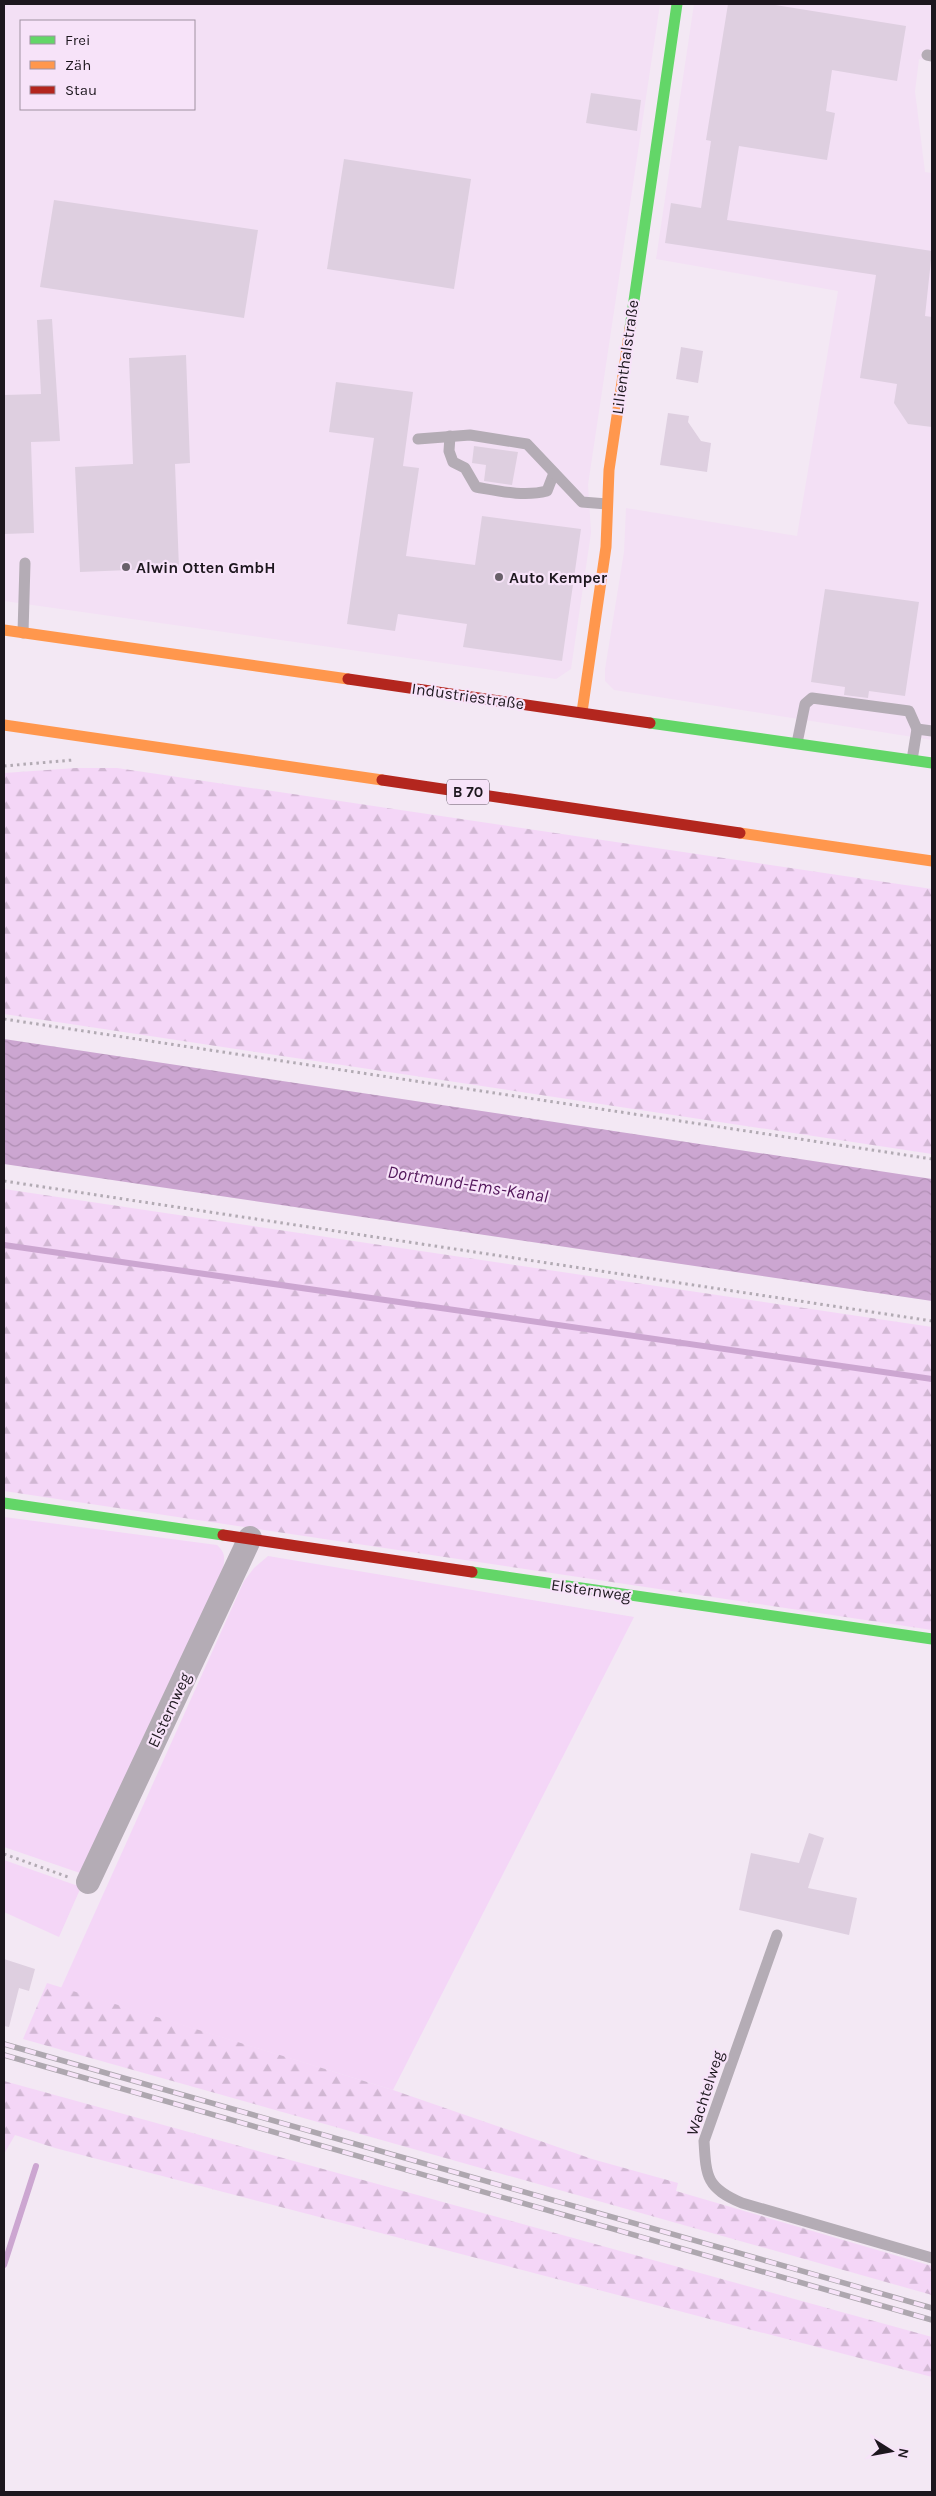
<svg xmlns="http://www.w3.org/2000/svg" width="936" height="2496" font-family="Karla,sans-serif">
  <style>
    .built { fill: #f3e0f5; fill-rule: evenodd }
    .grass { fill: #f4d6f7 }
    .forest { fill: url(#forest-firs) }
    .water { fill: url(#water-waves) }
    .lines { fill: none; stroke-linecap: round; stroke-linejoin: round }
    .stream { stroke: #cca6d1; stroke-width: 6 }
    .building { fill: #decfe0 }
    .path { stroke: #b2aab3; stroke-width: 3; stroke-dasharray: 2.5 4; stroke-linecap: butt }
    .lane { stroke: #b4acb5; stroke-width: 11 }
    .street { stroke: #b4acb5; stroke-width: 24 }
    .fast { stroke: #63d668; stroke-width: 11 }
    .slow { stroke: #ff974d; stroke-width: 11 }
    .jam { stroke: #b3261e; stroke-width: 11 }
    .rail-casing { stroke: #aea7af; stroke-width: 5.5 }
    .rail { stroke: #f7e3f9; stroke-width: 4; stroke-dasharray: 11; stroke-linecap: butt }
    .poi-dot { fill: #686069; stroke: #f7e3f9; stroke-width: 2 }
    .labels { text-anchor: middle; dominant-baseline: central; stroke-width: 4.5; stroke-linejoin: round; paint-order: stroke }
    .shield { fill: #f7e3f9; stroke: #5e5460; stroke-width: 1 }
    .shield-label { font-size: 15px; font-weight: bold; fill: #1d171e }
    .street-label { font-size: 16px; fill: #1d171e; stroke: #f7e3f9 }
    .poi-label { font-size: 16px; font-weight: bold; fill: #1d171e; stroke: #f7e3f9; text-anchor: start }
    .water-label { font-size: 18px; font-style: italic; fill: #52165a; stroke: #f7e3f9 }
  </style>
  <defs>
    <pattern id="forest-firs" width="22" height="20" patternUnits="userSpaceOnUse" patternTransform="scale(1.25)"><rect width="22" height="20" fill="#f4d6f7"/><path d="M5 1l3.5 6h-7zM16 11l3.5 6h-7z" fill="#d1b7d3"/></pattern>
    <pattern id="water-waves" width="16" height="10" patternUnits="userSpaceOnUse" patternTransform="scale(1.25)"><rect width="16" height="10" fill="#cca6d1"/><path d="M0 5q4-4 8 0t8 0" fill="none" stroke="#af8eb3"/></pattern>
  </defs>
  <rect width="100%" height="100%" fill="#f3e8f4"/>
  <!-- built -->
  <g class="built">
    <path d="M4,4h656l-72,481 3,48 -20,136 -15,10 -552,-78zM21,21h173v88h-173z"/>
    <path d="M694,4h238v57l-13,-2 -4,32 10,81 7,1v567l-318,-50 -9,-9v-12l19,-117 2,-44 171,28 41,-245 -182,-32z"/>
  </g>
  <!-- grass -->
  <g class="grass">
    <path d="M4,1517l213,28c8,7 8,13 6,23l-140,306 -79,-27z"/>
    <path d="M268,1556l366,61 -241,473 -332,-102 183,-407 10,-13z"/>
    <path d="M4,1860l77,27 -22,50 -55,-25z"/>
  </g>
  <!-- forest -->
  <g class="forest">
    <path d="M76,768h41l815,121v265l-928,-140v-241z"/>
    <path d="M4,1189l928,138v303l-928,-139z"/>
    <path d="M47,1983l346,107 199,69 86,24 -2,8 256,75v29l-909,-256z"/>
    <path d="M4,2081l928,256v40l-877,-229 -40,-13 -11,19z"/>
  </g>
  <!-- water -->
  <path class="water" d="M4,1039l928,140v122l-928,-137z"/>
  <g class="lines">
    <!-- stream -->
    <g class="stream">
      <path d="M4,1245l928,134"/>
      <path d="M4,2265l32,-99"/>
    </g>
  </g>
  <!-- building -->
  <g class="building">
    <path d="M728,4h41l137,22 -9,55 -65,-11 -6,41 9,2 -8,47 -88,-14 -12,74 205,31 -7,65 7,1v110l-24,-3 -14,-21 3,-19 -37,-6 16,-103 -211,-32 6,-40 30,5 10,-67 -5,-1z"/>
    <path d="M591,93l50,7 -4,31 -51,-8z"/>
    <path d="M344,159l127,20 -17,110 -127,-20z"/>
    <path d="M54,200l204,30 -14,88 -204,-31z"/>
    <path d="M52,319l8,122 -29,1 3,91 -30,1v-139l37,-1 -4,-74z"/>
    <path d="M681,347l22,4 -5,32 -22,-4z"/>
    <path d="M186,355l4,108 -15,1 4,104 -99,4 -5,-105 58,-3 -4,-106z"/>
    <path d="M336,382l77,10 -10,74 16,2 -13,88 69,9 7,-49 99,13 -19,132 -99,-14 4,-23 -69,-10 -3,17 -48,-7 27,-186 -45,-6z"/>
    <path d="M668,413l21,3 -1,6 13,19 10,2 -4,29 -47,-7z"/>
    <path d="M474,446l44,6 -6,33 -28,-4 2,-16 -14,-2z"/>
    <path d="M825,589l94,13 -14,94 -36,-5 -1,7 -24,-3 1,-8 -34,-5z"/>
    <path d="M809,1833l15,5 -16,50 49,10 -8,37 -110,-25 12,-57 48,10z"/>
    <path d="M4,1959l31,10 -6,22 -10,-3 -10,39 -5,-1z"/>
  </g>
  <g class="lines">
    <!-- path -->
    <g class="path">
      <path d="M4,766l69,-6"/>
      <path d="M4,1019l928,140"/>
      <path d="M4,1181l928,140"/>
      <path d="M4,1854l64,23"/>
    </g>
    <!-- lane -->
    <g class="lane">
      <path d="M927,55l5,1"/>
      <path d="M450,436l-1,15 4,11 12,6 11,19c23,4 48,10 71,4l7,-18"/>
      <path d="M418,439l52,-4 57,9 55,58 25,2"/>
      <path d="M23,633l2,-70"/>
      <path d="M797,743l8,-39 7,-6 97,13 8,18"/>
      <path d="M912,760l5,-31 15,2"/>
      <path d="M777,1935l-73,206c2,37 3,47 38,62l190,55"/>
    </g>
    <!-- street -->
    <path class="street" d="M88,1882l162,-344"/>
    <!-- fast -->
    <g class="fast">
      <path d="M630,328l47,-324"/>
      <path d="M650,723l282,40"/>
      <path d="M4,1503l219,32"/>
      <path d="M472,1572l460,67"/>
    </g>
    <!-- slow -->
    <g class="slow">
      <path d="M4,630l344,49"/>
      <path d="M582,712l24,-165 3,-77 21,-142"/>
      <path d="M4,725l378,55"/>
      <path d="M740,833l192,28"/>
    </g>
    <!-- jam -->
    <g class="jam">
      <path d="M348,679l302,44"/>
      <path d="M382,780l358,53"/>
      <path d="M223,1535l249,37"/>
    </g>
    <defs>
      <g id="rail">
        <path d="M4,2044l928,264"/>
        <path d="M4,2055l928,265"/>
      </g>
    </defs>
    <!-- rail casing -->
    <use href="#rail" class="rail-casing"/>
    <!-- rail -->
    <use href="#rail" class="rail"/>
  </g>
  <!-- markers -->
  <g class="poi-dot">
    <circle cx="126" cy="567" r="5"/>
    <circle cx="499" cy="577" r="5"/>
  </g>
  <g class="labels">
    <!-- shield labels -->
    <rect class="shield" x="447" y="779.5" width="42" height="25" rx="4"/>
    <g class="shield-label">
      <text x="468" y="792">B 70</text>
    </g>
    <!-- street labels -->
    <g class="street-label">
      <text transform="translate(625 357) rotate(-82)">Lilienthalstraße</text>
      <text transform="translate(468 696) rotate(8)">Industriestraße</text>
      <text transform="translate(591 1590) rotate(8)">Elsternweg</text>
      <text transform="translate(169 1710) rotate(-65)">Elsternweg</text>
      <text transform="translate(705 2093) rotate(-72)">Wachtelweg</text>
    </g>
    <!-- poi labels -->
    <g class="poi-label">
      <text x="136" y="567">Alwin Otten GmbH</text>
      <text x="509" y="577">Auto Kemper</text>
    </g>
    <!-- water labels -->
    <g class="water-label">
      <text transform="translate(468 1184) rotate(9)">Dortmund-Ems-Kanal</text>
    </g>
  </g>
  <!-- border -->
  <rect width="936" height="2496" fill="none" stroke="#1d171e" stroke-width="10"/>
  <!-- legend -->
  <rect x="20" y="20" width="175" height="90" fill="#f7e3f9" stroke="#a091a1"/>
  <rect x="30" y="36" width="25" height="8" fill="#63d668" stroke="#a091a1"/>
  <text x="65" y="45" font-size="15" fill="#1d171e">Frei</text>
  <rect x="30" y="61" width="25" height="8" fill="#ff974d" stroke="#a091a1"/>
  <text x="65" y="70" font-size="15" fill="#1d171e">Zäh</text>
  <rect x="30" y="86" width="25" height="8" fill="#b3261e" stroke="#a091a1"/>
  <text x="65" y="95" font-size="15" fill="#1d171e">Stau</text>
  <!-- north arrow -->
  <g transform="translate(891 2451) rotate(101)" stroke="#f7e3f9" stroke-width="4" paint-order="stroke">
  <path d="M0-4L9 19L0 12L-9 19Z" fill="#1d171e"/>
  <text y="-8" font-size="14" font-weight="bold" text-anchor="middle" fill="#1d171e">N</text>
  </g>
</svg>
